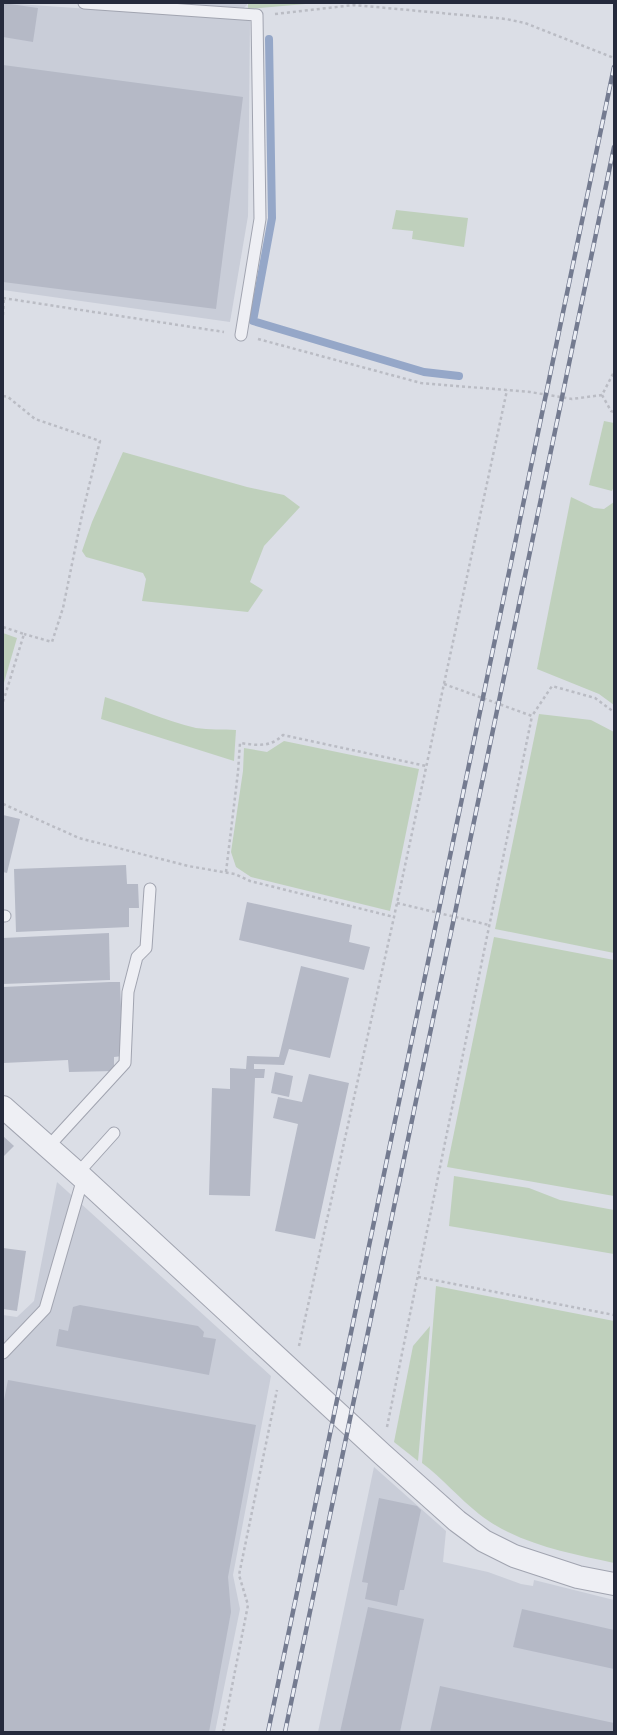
<svg xmlns="http://www.w3.org/2000/svg" width="617" height="1735" font-family="'Exo 2',sans-serif">
  <style>
    .built { fill: #c9cdd8 }
    .green { fill: #bfd0bc }
    .lines { fill: none; stroke-linecap: round; stroke-linejoin: round }
    .stream { stroke: #95a7c8; stroke-width: 8 }
    .building { fill: #b5b9c6 }
    .service-casing { stroke: #a1a4b0; stroke-width: 13 }
    .tertiary-casing { stroke: #a1a4b0; stroke-width: 24 }
    .path { stroke: #babcc4; stroke-width: 2.5; stroke-dasharray: 3 3; stroke-linecap: butt }
    .service { stroke: #eeeff4; stroke-width: 11 }
    .tertiary { stroke: #eeeff4; stroke-width: 22 }
    .rail-casing { stroke: #747b90; stroke-width: 4.5 }
    .rail { stroke: #eaedf4; stroke-width: 3; stroke-dasharray: 9; stroke-linecap: butt }
  </style>
  <rect width="100%" height="100%" fill="#dbdee6"/>
  <!-- built -->
  <g class="built">
    <path d="M3,3l247,17 -2,196 -18,106 -227,-32z"/>
    <path d="M170,3h77v2l-3,3z"/>
    <path d="M57,1182l214,194 -38,199 7,34 -25,123h-212v-417l14,2 17,-16z"/>
    <path d="M374,1467l72,64 -3,31 45,10 33,12 12,2 1,-6 80,20v132h-296z"/>
  </g>
  <!-- green -->
  <g class="green">
    <path d="M248,3h69l-69,6z"/>
    <path d="M396,210l72,8 -4,29 -52,-8 1,-8 -21,-2z"/>
    <path d="M604,421l10,2v63l-2,5 -23,-6z"/>
    <path d="M123,452l124,35 37,8 16,12 -36,39 -14,36 13,8 -15,22 -106,-11 4,-22 -3,-6 -57,-16 -4,-6 10,-29z"/>
    <path d="M571,497l23,11 10,1 10,-7v203l-15,-11 -62,-25z"/>
    <path d="M3,633l14,5 -14,48z"/>
    <path d="M105,697c31,10 60,24 91,31 13,2 27,1 40,2l-2,31 -133,-42z"/>
    <path d="M539,714l52,6 23,12v221l-119,-24z"/>
    <path d="M284,741l135,28 -29,142 -139,-34 -15,-10 -5,-15 12,-81 1,-23 23,4z"/>
    <path d="M494,937l120,23v236l-167,-29z"/>
    <path d="M454,1176l75,12 31,12 54,10v44l-165,-28z"/>
    <path d="M436,1286l178,35v242c-46,-10 -97,-19 -135,-49 -20,-16 -37,-36 -57,-51z"/>
    <path d="M430,1326l-12,135 -24,-19 19,-96z"/>
  </g>
  <g class="lines">
    <!-- stream -->
    <path class="stream" d="M269,39l3,179 -19,103 171,51 35,4"/>
  </g>
  <!-- building -->
  <g class="building">
    <path d="M3,3l35,5 -5,34 -30,-5z"/>
    <path d="M3,65l240,32 -27,212 -213,-27z"/>
    <path d="M3,815l17,4 -13,54 -4,-1z"/>
    <path d="M126,865l1,19h11l1,24h-10v19l-113,5 -2,-63z"/>
    <path d="M247,902l105,23 -3,17 21,5 -6,23 -125,-30z"/>
    <path d="M109,933l1,47 -107,4v-46z"/>
    <path d="M301,966l48,12 -19,80 -41,-9 -5,16 -30,-1v5h11l-1,9h-9l-5,118 -41,-1 3,-107 18,1v-21l16,1 1,-13 32,1z"/>
    <path d="M110,982h10l3,74 -9,1v14l-45,1 -1,-12 -65,3v-76z"/>
    <path d="M275,1072l18,4 -4,21 -18,-4z"/>
    <path d="M309,1074l40,9 -34,156 -40,-8 23,-107 -25,-6 5,-21 24,5z"/>
    <path d="M3,1136l11,10 -11,11z"/>
    <path d="M3,1248l23,3 -9,60 -14,-2z"/>
    <path d="M80,1305l118,21 6,6 -1,5 13,2 -7,36 -153,-29 3,-17 9,2 5,-24z"/>
    <path d="M8,1380l248,45 -28,152 3,35 -22,120h-206v-327z"/>
    <path d="M379,1498l38,8 4,4 -17,80h-4l-3,16 -32,-7 3,-16 -6,-1z"/>
    <path d="M368,1607l56,12 -24,113h-60z"/>
    <path d="M522,1609l92,21v39l-101,-22z"/>
    <path d="M440,1686l174,37v9h-184z"/>
  </g>
  <g class="lines">
    <defs>
      <g id="service">
        <path d="M84,3l173,12 3,204 -19,116"/>
        <path d="M3,916h2"/>
        <path d="M48,1147l77,-84 3,-71 9,-35 9,-9 4,-59"/>
        <path d="M78,1173l36,-40"/>
        <path d="M3,1353l42,-44 38,-131"/>
      </g>
      <path id="tertiary" d="M3,1107l80,71 299,276 75,67 27,20 30,15 64,21 36,7"/>
    </defs>
    <!-- service casing -->
    <use href="#service" class="service-casing"/>
    <!-- tertiary casing -->
    <use href="#tertiary" class="tertiary-casing"/>
    <!-- path -->
    <g class="path">
      <path d="M275,14l79,-9 152,14 19,4 89,35"/>
      <path d="M3,298l221,34"/>
      <path d="M3,315l1,-17"/>
      <path d="M258,339l163,44 109,9 42,7 30,-4 12,-23"/>
      <path d="M602,395l9,16 3,1"/>
      <path d="M3,396l5,1 27,22 65,22 -18,74 -19,93 -11,34 -28,-8"/>
      <path d="M3,627l21,7 -21,68"/>
      <path d="M444,684l88,32 20,-30 43,12 19,14"/>
      <path d="M3,804l76,34 109,28 47,8 15,7 144,36"/>
      <path d="M226,872l12,-100 2,-29c16,2 30,5 43,-8l143,31"/>
      <path d="M397,903l92,22"/>
      <path d="M418,1277l196,38"/>
      <path d="M299,1346l95,-429 113,-527"/>
      <path d="M387,1427l145,-711"/>
      <path d="M223,1732l25,-127 -9,-30 38,-185"/>
    </g>
    <!-- service -->
    <use href="#service" class="service"/>
    <!-- tertiary -->
    <use href="#tertiary" class="tertiary"/>
    <defs>
      <g id="rail">
        <path d="M268,1732l346,-1665"/>
        <path d="M285,1732l329,-1585"/>
      </g>
    </defs>
    <!-- rail casing -->
    <use href="#rail" class="rail-casing"/>
    <!-- rail -->
    <use href="#rail" class="rail"/>
  </g>
  <!-- border -->
  <rect width="617" height="1735" fill="none" stroke="#252a3c" stroke-width="8"/>
</svg>
